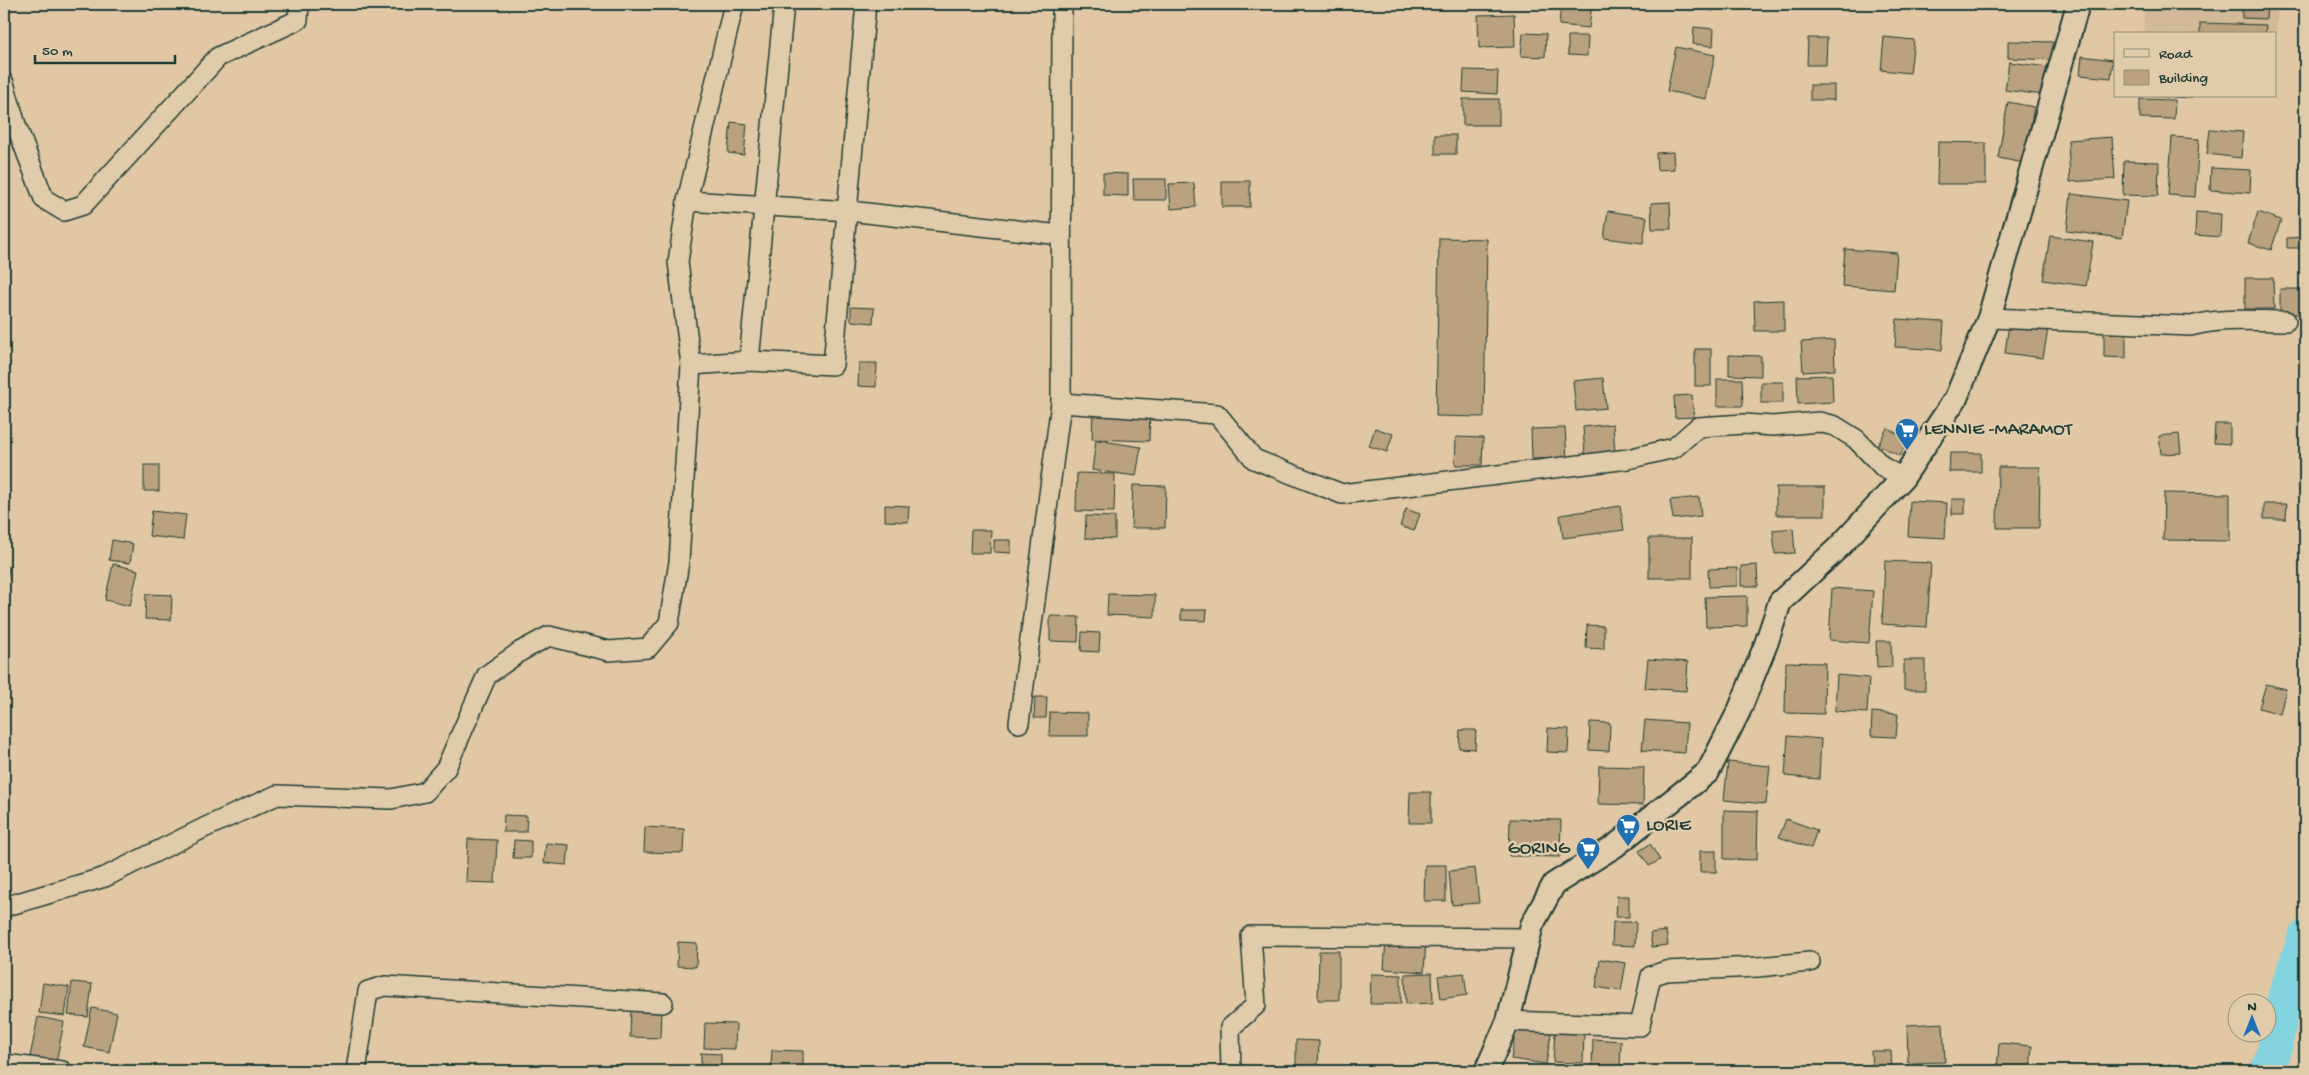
<svg xmlns="http://www.w3.org/2000/svg" width="2309" height="1075" font-family="'Gochi Hand',sans-serif">
  <style>
    .built { fill: #d2b997 }
    .lines { fill: none; stroke-linecap: round; stroke-linejoin: round }
    .river { stroke: #83d4df; stroke-width: 34 }
    .building { fill: #baa180; stroke: #1f3d34 }
    .minor-casing { stroke: #1f3d34; stroke-width: 22 }
    .tertiary-casing { stroke: #1f3d34; stroke-width: 26 }
    .minor { stroke: #e0cbaa; stroke-width: 19 }
    .tertiary { stroke: #e0cbaa; stroke-width: 22 }
    .labels { text-anchor: middle; dominant-baseline: central; stroke-width: 5; stroke-linejoin: round; paint-order: stroke }
    .poi-label { font-size: 19px; fill: #1f3d34; stroke: #e0cbaa; text-anchor: start }
  </style>
  <rect width="100%" height="100%" fill="#e2c7a4"/>
  <filter id="ink" filterUnits="userSpaceOnUse"><feTurbulence type="fractalNoise" baseFrequency=".02" numOctaves="2"/><feDisplacementMap in="SourceGraphic" scale="10" xChannelSelector="R" yChannelSelector="G"/><feConvolveMatrix kernelMatrix="1 2 1 2 8 2 1 2 1" color-interpolation-filters="sRGB"/></filter>
  <g filter="url(#ink)">
    <!-- built -->
    <path class="built" d="M2145,4h133l-3,45v-15h-132z"/>
    <g class="lines">
      <!-- river -->
      <path class="river" d="M2267,1071l8,-24 10,-52 20,-58"/>
    </g>
    <!-- building -->
    <g class="building">
      <path d="M1561,4h31l-3,24 -30,-3z"/>
      <path d="M1700,4h15l-2,7 -14,-4z"/>
      <path d="M2242,4h25l-1,15 -24,-1z"/>
      <path d="M1514,14l1,33 -36,1 -1,-33z"/>
      <path d="M2200,23l66,2 -1,9h-65z"/>
      <path d="M1694,27l20,2 -1,17 -20,-2z"/>
      <path d="M1523,33l23,1 -1,23 -24,-1z"/>
      <path d="M1568,36h20l-1,20 -19,-1z"/>
      <path d="M1884,37l30,3 -4,33 -29,-3z"/>
      <path d="M1808,38h19l-1,27h-19z"/>
      <path d="M2008,41l45,1v18l-45,-2z"/>
      <path d="M1676,47l39,8 -9,44 -39,-8z"/>
      <path d="M2082,56l31,4 -2,18 -31,-3z"/>
      <path d="M2009,62l39,5 -4,28 -39,-5z"/>
      <path d="M1464,70l34,1 -1,23 -34,-2z"/>
      <rect x="1810" y="85" width="24" height="15"/>
      <path d="M2152,96h40v2z"/>
      <rect x="1463" y="99" width="36" height="26"/>
      <path d="M2140,99l35,1 -1,19 -34,-1z"/>
      <path d="M2008,102l26,5 -10,56 -26,-5z"/>
      <path d="M731,122l16,2 -3,31 -16,-2z"/>
      <path d="M2210,129l33,3 -2,26 -34,-4z"/>
      <rect x="1435" y="135" width="21" height="19"/>
      <path d="M2112,137l3,42 -45,3 -2,-42z"/>
      <path d="M2172,137l27,2 -4,58 -27,-2z"/>
      <path d="M1938,142l48,1v41h-49z"/>
      <path d="M1673,152l1,17 -17,1 -1,-17z"/>
      <path d="M2124,161l35,1 -1,34 -35,-1z"/>
      <path d="M2211,168l40,2 -1,23 -40,-3z"/>
      <path d="M1103,173l25,1v22l-25,-1z"/>
      <path d="M1133,179h33v21h-32z"/>
      <rect x="1222" y="181" width="28" height="26"/>
      <path d="M1194,183l2,24 -25,2 -2,-25z"/>
      <path d="M2071,194l56,7 -5,37 -55,-7z"/>
      <path d="M1670,202l1,27h-19l-1,-26z"/>
      <rect x="2299" y="208" width="6" height="28"/>
      <path d="M1608,211l39,6 -4,26 -39,-5z"/>
      <path d="M2196,212l25,2 -1,23 -25,-2z"/>
      <path d="M2258,212l23,8 -10,30 -23,-7z"/>
      <path d="M2050,236l43,6 -7,44 -43,-6z"/>
      <path d="M2305,237v11h-18v-10z"/>
      <path d="M1439,238l48,1 -3,178 -48,-1z"/>
      <path d="M1845,249l52,4 -3,37 -52,-4z"/>
      <path d="M2245,278h28l1,31h-29z"/>
      <rect x="2280" y="289" width="25" height="25"/>
      <path d="M1784,300v31h-29l-1,-30z"/>
      <path d="M851,307l23,1 -1,15 -22,-2z"/>
      <path d="M1897,319l47,3 -2,28 -47,-3z"/>
      <path d="M2009,324l39,5 -5,29 -38,-5z"/>
      <path d="M2104,332h22v26l-22,-1z"/>
      <path d="M1834,340l1,30 -32,2 -2,-30z"/>
      <rect x="1695" y="349" width="16" height="37"/>
      <path d="M1729,355l32,1v20l-32,-1z"/>
      <path d="M859,363h18l-1,24 -18,-1z"/>
      <path d="M1832,375l1,27 -35,2 -1,-28z"/>
      <path d="M1603,378l3,30 -30,3 -3,-30z"/>
      <path d="M1717,379h25l1,27h-26z"/>
      <rect x="1761" y="382" width="22" height="21"/>
      <path d="M1692,395l2,22 -19,1 -1,-22z"/>
      <path d="M1093,408l57,2 -1,31 -57,-2z"/>
      <path d="M1613,424l2,30 -30,2 -2,-29z"/>
      <path d="M2215,424h15v20l-16,-1z"/>
      <path d="M1375,428l18,6 -6,18 -18,-6z"/>
      <path d="M1565,428l2,30 -35,1 -1,-30z"/>
      <path d="M1887,428l21,12 -8,16 -22,-11z"/>
      <path d="M2179,434l2,19 -20,1 -2,-18z"/>
      <path d="M1456,437l27,1 -1,27h-27z"/>
      <path d="M1096,440l45,7 -5,29 -44,-6z"/>
      <path d="M1950,453h31v19h-32z"/>
      <rect x="144" y="465" width="15" height="26"/>
      <path d="M1998,467h42l-1,61h-42z"/>
      <rect x="2302" y="472" width="3" height="27"/>
      <path d="M1077,473l38,1 -1,38 -38,-1z"/>
      <path d="M1133,485l33,1 -1,42h-34z"/>
      <rect x="1776" y="487" width="49" height="28"/>
      <path d="M2164,493l66,1v47l-67,-1z"/>
      <path d="M1699,497l2,19 -28,3 -3,-19z"/>
      <rect x="1952" y="499" width="13" height="15"/>
      <path d="M1910,501l37,2 -2,35 -37,-2z"/>
      <path d="M2264,504h23l-1,15h-22z"/>
      <path d="M885,505l24,1 -1,16 -23,-1z"/>
      <path d="M1620,506l4,24 -61,8 -3,-23z"/>
      <path d="M1406,509l14,5 -6,17 -14,-5z"/>
      <path d="M152,511l34,4 -3,25 -34,-4z"/>
      <path d="M1086,516l29,1v22l-30,-1z"/>
      <path d="M1793,528l2,25 -20,1 -2,-24z"/>
      <path d="M971,530h20l-1,23h-20z"/>
      <rect x="1649" y="538" width="43" height="40"/>
      <path d="M112,540l21,4 -3,19 -21,-3z"/>
      <path d="M994,540h17v13l-17,-1z"/>
      <path d="M1885,561l46,2 -4,64 -45,-3z"/>
      <path d="M113,564l25,6 -8,36 -25,-6z"/>
      <path d="M1757,565l1,21h-17v-20z"/>
      <path d="M4,566l5,1 -5,33z"/>
      <path d="M1737,568v18l-28,1 -1,-18z"/>
      <path d="M1832,588l41,3 -4,52 -40,-3z"/>
      <path d="M146,594l26,1 -1,25 -26,-1z"/>
      <path d="M1108,594l47,1v22l-48,-2z"/>
      <path d="M1747,596v30l-41,1 -1,-30z"/>
      <path d="M1181,610h26l-1,11 -25,-1z"/>
      <path d="M1050,616l29,1 -1,25 -28,-1z"/>
      <path d="M1587,625l17,1v23l-18,-1z"/>
      <path d="M1082,632l18,1 -1,19 -18,-1z"/>
      <path d="M1876,641h15l1,26 -15,1z"/>
      <path d="M1648,659l40,3 -2,29 -41,-3z"/>
      <rect x="1904" y="660" width="21" height="30"/>
      <path d="M1786,662l39,1 -1,51 -39,-1z"/>
      <path d="M1837,675l32,3 -2,35 -32,-2z"/>
      <path d="M2266,684l20,5 -6,25 -21,-6z"/>
      <path d="M1035,697h12l-1,21h-12z"/>
      <path d="M1050,712l38,1v23h-39z"/>
      <path d="M1872,712l26,2 -2,23 -25,-1z"/>
      <path d="M1645,720l42,3 -2,30 -43,-3z"/>
      <path d="M1590,722l20,1 -1,28 -20,-1z"/>
      <path d="M1548,728l21,1 -1,24 -21,-1z"/>
      <path d="M1460,730h16l-1,19 -16,-1z"/>
      <path d="M1788,736l33,3 -2,40 -34,-3z"/>
      <path d="M1728,762l42,4 -4,38 -42,-4z"/>
      <path d="M1599,766l45,1 -1,38 -45,-1z"/>
      <path d="M1410,792h21v31h-22z"/>
      <path d="M1724,810l34,1 -1,49 -33,-1z"/>
      <path d="M504,815l23,1 -1,16h-23z"/>
      <path d="M1510,819l51,1 -1,37 -51,-1z"/>
      <path d="M1786,819l31,11 -6,18 -32,-11z"/>
      <path d="M645,827l39,2 -1,24 -39,-1z"/>
      <path d="M468,839l29,1 -2,43 -29,-1z"/>
      <path d="M514,840l17,1v17h-18z"/>
      <path d="M546,843l23,2 -2,20 -23,-2z"/>
      <path d="M1650,844l10,16 -11,6 -10,-15z"/>
      <rect x="1700" y="851" width="16" height="21"/>
      <path d="M1425,865h21v36h-22z"/>
      <path d="M1475,868l4,35 -27,2 -3,-34z"/>
      <path d="M1617,896h12v21h-13z"/>
      <path d="M1613,922h23l-1,24 -23,-1z"/>
      <path d="M1666,931l2,14 -16,2 -2,-14z"/>
      <path d="M1386,938l40,2 -2,32 -40,-3z"/>
      <path d="M678,942l19,1 -1,24 -19,-1z"/>
      <path d="M1319,951h20v49h-21z"/>
      <path d="M1600,959l26,4 -5,28 -25,-4z"/>
      <path d="M1432,973l1,30 -27,1 -1,-30z"/>
      <path d="M1464,973l3,22 -26,4 -3,-23z"/>
      <path d="M1371,974l30,1v29h-31z"/>
      <path d="M72,982l20,2 -4,33 -20,-2z"/>
      <path d="M43,983l26,4 -4,29 -26,-3z"/>
      <path d="M92,1008l25,5 -8,39 -25,-5z"/>
      <path d="M631,1008l30,1 -1,29 -30,-1z"/>
      <path d="M38,1017l26,5 -8,41 -26,-6z"/>
      <path d="M705,1023l31,1 -1,25 -31,-1z"/>
      <path d="M1517,1023l35,5 -6,36 -35,-5z"/>
      <path d="M1943,1023l2,39 -37,1 -1,-38z"/>
      <path d="M1555,1031l29,1 -1,31 -30,-1z"/>
      <path d="M1593,1039l28,2 -1,29 -28,-1z"/>
      <path d="M1296,1040l23,1 -1,30h-22z"/>
      <path d="M1999,1043l33,3 -2,25h-33z"/>
      <path d="M772,1050l31,1v20h-32z"/>
      <path d="M1871,1051h20l1,20h-20z"/>
      <path d="M701,1053l20,1v17h-20z"/>
      <path d="M1942,1065v6h-23v-5z"/>
      <path d="M1540,1067l32,1v3h-32z"/>
    </g>
    <g class="lines">
      <defs>
        <g id="minor">
          <path d="M1062,4l-1,399 156,11 37,45 88,35 286,-35 46,-11 24,-21 46,-3 29,2 46,-4 16,4 21,13 28,29 19,10"/>
          <path d="M4,83l12,42 28,74 20,12 19,-6 135,-148 80,-37 1,-16"/>
          <path d="M687,201l162,10 211,24"/>
          <path d="M1989,318l202,8c31,-9 64,-5 95,-5"/>
          <path d="M749,361l35,-357"/>
          <path d="M691,365l58,-4 84,4 33,-361"/>
          <path d="M1019,723l42,-320"/>
          <path d="M4,907l101,-30 101,-50 71,-32 114,4 34,-7 21,-24 41,-93 34,-24 28,-15 60,15 39,-3 21,-25 10,-61 12,-197 -13,-103 9,-61 47,-197"/>
          <path d="M1508,1021l132,5 11,-50 15,-5 92,-4 52,-5"/>
          <path d="M4,1064l58,7"/>
          <path d="M356,1071l12,-80 17,-5 278,17"/>
          <path d="M1231,1071l-1,-43 26,-23 -5,-69 278,2"/>
        </g>
        <path id="tertiary" d="M1486,1071l22,-50 24,-96 22,-41 61,-38 93,-74 31,-61 27,-67 14,-42 60,-56 63,-68 53,-80 33,-80 89,-314"/>
      </defs>
      <!-- minor casing -->
      <use href="#minor" class="minor-casing"/>
      <!-- tertiary casing -->
      <use href="#tertiary" class="tertiary-casing"/>
      <!-- minor -->
      <use href="#minor" class="minor"/>
      <!-- tertiary -->
      <use href="#tertiary" class="tertiary"/>
    </g>
  </g>
  <!-- icons -->
  <defs>
    <symbol id="supermarket-pin" viewBox="-11 -11 22 30"><path d="M0 17L-7.5 6A9.5 9.5 0 1 1 7.5 6Z" fill="#1f6fb2" stroke="#e0cbaa"/><path d="M-6-5.5h2.5l.6 2H6L4.5 2H-2.5L-4.4-4H-6ZM-1.5 3.2a1.3 1.3 0 1 0 .1 0ZM3 3.2a1.3 1.3 0 1 0 .1 0Z" fill="#fff"/></symbol>
  </defs>
  <g fill-rule="evenodd">
    <use href="#supermarket-pin" x="1893" y="416" width="28" height="38"/>
    <use href="#supermarket-pin" x="1614" y="812" width="28" height="38"/>
    <use href="#supermarket-pin" x="1574" y="835" width="28" height="38"/>
  </g>
  <g class="labels">
    <!-- poi labels -->
    <g class="poi-label">
      <text x="1924" y="430">LENNIE -MARAMOT</text>
      <text x="1646" y="826">LORIE</text>
      <text x="1570" y="849" text-anchor="end">GORING</text>
    </g>
  </g>
  <!-- margin -->
  <rect width="2309" height="1075" fill="none" stroke="#e0cbaa" stroke-width="20"/>
  <rect x="10" y="10" width="2289" height="1055" fill="none" stroke="#1f3d34" stroke-width="2" filter="url(#ink)"/>
  <!-- legend -->
  <rect x="2114" y="32" width="162" height="65" fill="#e0cbaa" stroke="#93927b"/>
  <rect x="2124" y="49" width="25" height="8" fill="#e0cbaa" stroke="#93927b"/>
  <text x="2159" y="58" font-size="15" fill="#1f3d34">Road</text>
  <rect x="2124" y="70" width="25" height="15" fill="#baa180" stroke="#93927b"/>
  <text x="2159" y="82" font-size="15" fill="#1f3d34">Building</text>
  <!-- north arrow -->
  <g transform="translate(2252 1018)"><circle r="24" fill="#e0cbaa" stroke="#93927b"/>
  <path d="M0-4L9 19L0 12L-9 19Z" fill="#1f6fb2"/>
  <text y="-8" font-size="14" font-weight="bold" text-anchor="middle" fill="#1f3d34">N</text>
  </g>
  <!-- scale -->
  <path d="M35 55v8h140v-8" fill="none" stroke="#1f3d34" stroke-width="2.5"/>
  <text x="42" y="55" font-size="15" fill="#1f3d34" stroke="#e0cbaa" stroke-width="4" paint-order="stroke">50 m</text>
</svg>
